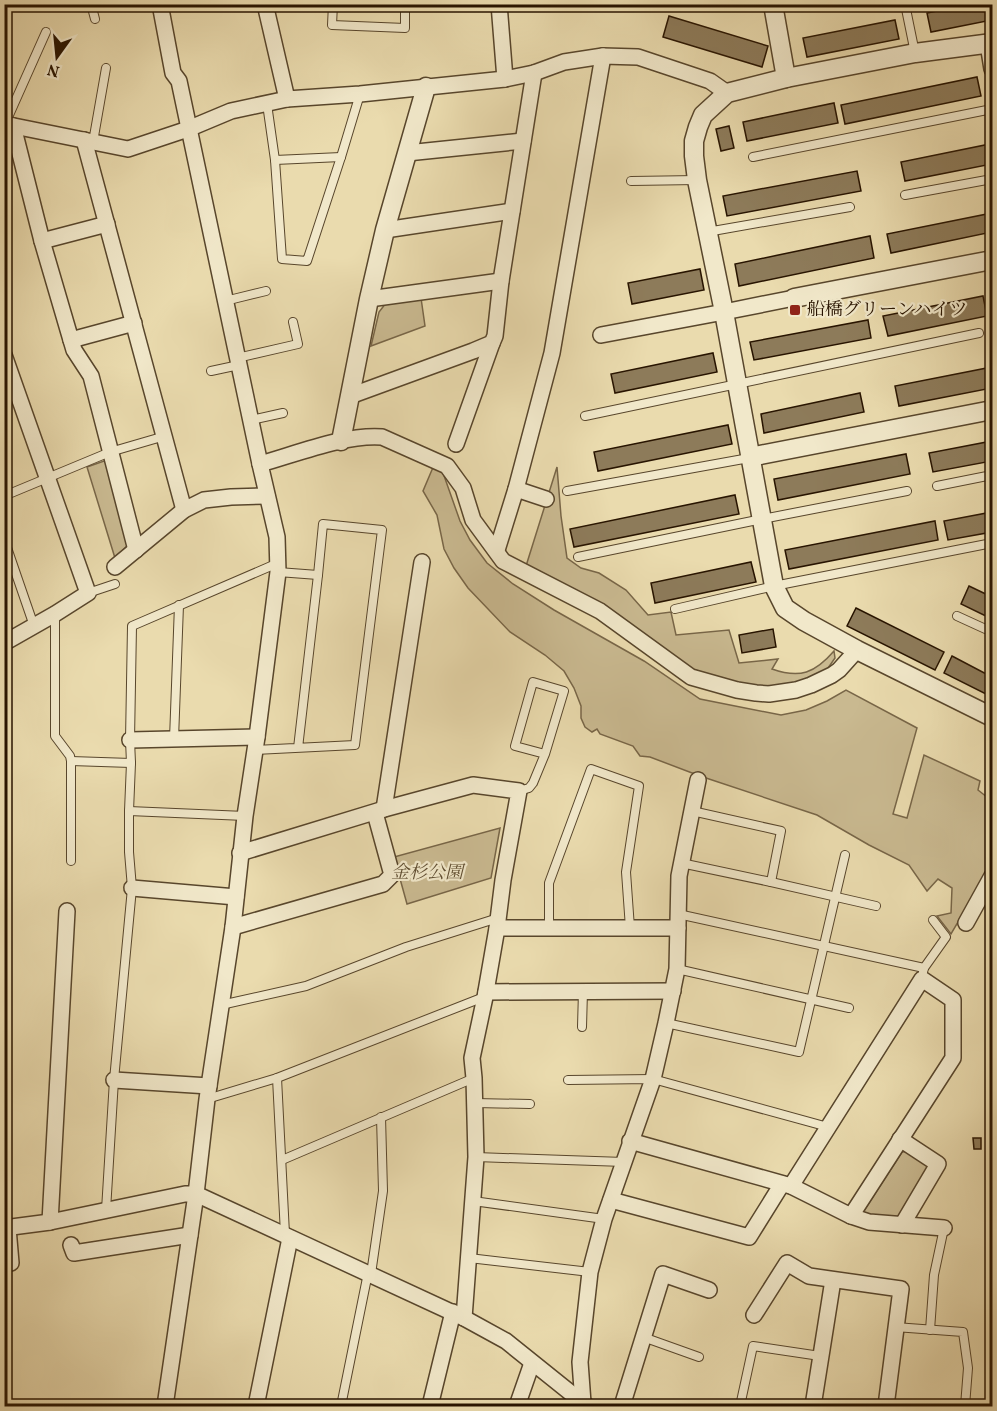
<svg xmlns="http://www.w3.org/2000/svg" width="997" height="1411" font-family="Vollkorn,'Noto Serif JP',serif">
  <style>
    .green { fill: #c9b990; stroke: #786648; stroke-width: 1.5 }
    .building { fill: #8d7b5a; stroke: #281400; stroke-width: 1.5 }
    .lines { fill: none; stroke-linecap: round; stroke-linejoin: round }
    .service-casing { stroke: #58462c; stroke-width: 10 }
    .minor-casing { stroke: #58462c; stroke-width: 18 }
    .tertiary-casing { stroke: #58462c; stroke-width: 21 }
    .service { stroke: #f1e8ca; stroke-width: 8 }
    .minor { stroke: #f1e8ca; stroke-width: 15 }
    .tertiary { stroke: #f1e8ca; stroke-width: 18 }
    .poi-dot { fill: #8f2418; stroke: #f1e8ca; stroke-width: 2 }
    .labels { text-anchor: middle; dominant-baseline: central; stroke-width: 4.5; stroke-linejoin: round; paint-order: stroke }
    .poi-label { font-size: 18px; fill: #281400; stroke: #f1e8ca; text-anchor: start }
    .park-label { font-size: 18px; font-style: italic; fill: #604e32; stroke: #f1e8ca }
  </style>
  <rect width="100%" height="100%" fill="#eadbae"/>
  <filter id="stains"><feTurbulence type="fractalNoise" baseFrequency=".00333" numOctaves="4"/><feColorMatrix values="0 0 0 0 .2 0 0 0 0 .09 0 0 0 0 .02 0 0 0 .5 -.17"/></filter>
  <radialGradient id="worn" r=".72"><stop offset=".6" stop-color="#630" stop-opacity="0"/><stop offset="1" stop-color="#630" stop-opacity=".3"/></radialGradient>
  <!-- green -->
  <g class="green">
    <path d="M421,298l4,28 -54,20 8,-34 7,-9z"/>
    <path d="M104,461l6,3 19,77 -2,5 -12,12 -28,-91z"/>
    <path d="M434,465l8,5 18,51 10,19 17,23 26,21 41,26 90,51 56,38 81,16 25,-5 21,-9 19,-11 71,38 -24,86 14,4 17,-63 56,26 -2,9 14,11v63l-41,70 -14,-18 14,-3 1,-25 -14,-9 -11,12 -18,-26 -40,-20 -52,-30 -117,-39 -50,-19 -10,-1 -7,-10 -33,-12 -3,-5 -5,3 -7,-5 -4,-9v-12l-7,-18 -10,-17 -19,-16 -35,-23 -42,-44 -14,-20 -10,-19 -7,-34 -14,-24z"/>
    <path d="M557,467l4,49 6,42 14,10 18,5 27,17 22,25 23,-3 5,23 53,-5 10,33 39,-4 -6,10c28,10 43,4 62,-18l1,7 -9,13 -16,9 -30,8 -44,-3 -46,-17 -164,-102z"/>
    <path d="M500,828l-9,50 -84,26 -13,-47z"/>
    <path d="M909,1151l18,12 2,7 -29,47 -34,1 -3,-6 39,-60z"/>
  </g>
  <!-- building -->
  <g class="building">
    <path d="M972,4h20v16l-61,12 -4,-19z"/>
    <path d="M669,16l99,30 -6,21 -99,-30z"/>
    <path d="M895,20l4,19 -92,18 -4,-19z"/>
    <path d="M977,77l4,19 -136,28 -4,-19z"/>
    <path d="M834,103l4,20 -91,18 -4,-19z"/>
    <path d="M729,126l5,22 -13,3 -5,-22z"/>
    <path d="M990,144l2,20 -87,17 -4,-19z"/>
    <path d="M857,171l4,20 -134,25 -4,-20z"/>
    <path d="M992,213v19l-101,21 -4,-19z"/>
    <path d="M870,236l4,22 -135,28 -4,-22z"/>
    <path d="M700,269l4,21 -72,14 -4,-21z"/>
    <path d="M983,296l4,20 -99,20 -5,-20z"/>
    <path d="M868,320l3,18 -117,22 -4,-18z"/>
    <path d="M713,353l4,19 -102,21 -4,-19z"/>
    <path d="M992,367v21l-93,18 -4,-20z"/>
    <path d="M860,393l4,19 -100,21 -3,-19z"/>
    <path d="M728,425l4,19 -134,27 -4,-19z"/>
    <path d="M992,441v20l-59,11 -4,-19z"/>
    <path d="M906,454l4,20 -132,26 -4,-21z"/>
    <path d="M735,495l4,19 -165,33 -4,-18z"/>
    <path d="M992,512v20l-44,8 -4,-19z"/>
    <path d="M935,521l3,19 -149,29 -4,-19z"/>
    <path d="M751,562l5,20 -101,21 -4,-20z"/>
    <path d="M969,586l23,11v22l-31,-15z"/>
    <path d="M856,608l88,44 -9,18 -88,-44z"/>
    <path d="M773,629l3,18 -34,6 -3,-18z"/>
    <path d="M952,656l40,21v20l-48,-24z"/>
    <path d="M973,1138h8v11h-7z"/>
  </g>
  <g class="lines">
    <defs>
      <g id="service">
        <path d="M91,4l4,15"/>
        <path d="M333,4l-1,21 73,3v-24"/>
        <path d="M905,4l10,49"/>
        <path d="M267,104l8,56 7,99 25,2 34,-104 19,-63"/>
        <path d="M5,124l41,-92"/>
        <path d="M93,142l13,-74"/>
        <path d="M753,157l239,-48"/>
        <path d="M275,160l66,-3"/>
        <path d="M631,181l66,-1"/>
        <path d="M905,195l87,-16"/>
        <path d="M707,232l143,-25"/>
        <path d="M225,301l41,-10"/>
        <path d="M237,358l61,-14 -5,-22"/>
        <path d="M211,371l28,-6"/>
        <path d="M585,416l394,-83"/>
        <path d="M251,420l32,-7"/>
        <path d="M937,486l55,-11"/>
        <path d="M567,491l182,-33"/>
        <path d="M4,496l106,-44 55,-16"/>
        <path d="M4,539l30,87"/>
        <path d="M578,557l184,-38 145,-28"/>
        <path d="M278,572l40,3"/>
        <path d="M88,593l27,-9"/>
        <path d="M675,609l99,-23 218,-43"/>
        <path d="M55,614v122l15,20 1,5v100"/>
        <path d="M957,616l35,16"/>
        <path d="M174,739l5,-134"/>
        <path d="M255,750l100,-5 27,-215 -59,-6 -5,51 -20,173"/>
        <path d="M71,761l60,2"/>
        <path d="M519,791l10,-3 4,-5 12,-29 19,-63 -31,-9 -18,64 30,8"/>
        <path d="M129,811l116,5"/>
        <path d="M692,811l89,20 -10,51"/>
        <path d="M681,863l90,19 105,24"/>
        <path d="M678,914l246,54"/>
        <path d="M549,928v-45l42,-114 48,17 -13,86 4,56"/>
        <path d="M677,969l172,39"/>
        <path d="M923,972l1,-4 22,-31 -13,-17"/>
        <path d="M221,1005l85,-19 100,-39 92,-29"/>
        <path d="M666,1023l133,29 46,-197"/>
        <path d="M582,1027l1,-36"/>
        <path d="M277,1078l8,156"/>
        <path d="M568,1080l85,-1 175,48"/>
        <path d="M207,1099l70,-21 207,-81"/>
        <path d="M475,1103l55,1"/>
        <path d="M476,1157l148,5"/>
        <path d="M282,1160l192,-82"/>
        <path d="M473,1201l131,18"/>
        <path d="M106,1210l8,-130 18,-192 -3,-36v-41l2,-48 -1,-23 2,-114 146,-63"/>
        <path d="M469,1258l121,14"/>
        <path d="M371,1274l12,-83 -2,-74"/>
        <path d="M895,1327l68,5 5,36 -3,38"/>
        <path d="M930,1330l4,-55 10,-47"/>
        <path d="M643,1337l56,20"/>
        <path d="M341,1406l27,-133"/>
        <path d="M740,1406l13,-60 67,10"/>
      </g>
      <g id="minor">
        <path d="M160,4l13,69 6,8 81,383"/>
        <path d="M265,4l22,95"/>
        <path d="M499,4l6,75"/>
        <path d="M988,44l4,25"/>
        <path d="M4,124l124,25 60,-20 43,-18 56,-12 73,-5 145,-15 29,-6 30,-11 39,-6 35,1 72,24 17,12"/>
        <path d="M13,126l29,115 29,99 3,10 17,26 45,174"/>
        <path d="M84,140l100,370"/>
        <path d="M407,153l116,-12"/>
        <path d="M385,230l127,-19"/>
        <path d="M42,241l65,-17"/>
        <path d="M369,299l132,-18"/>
        <path d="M601,335l123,-23 70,-14"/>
        <path d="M71,340l63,-17"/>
        <path d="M4,355l84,238 -33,21 -51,29"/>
        <path d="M350,396l123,-45 19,-8 3,-7 6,-55 33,-208"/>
        <path d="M456,444l36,-101"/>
        <path d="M516,489l30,10"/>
        <path d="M497,550l19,-61 36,-136 51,-297"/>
        <path d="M115,567l69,-57 20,-10 27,-3 36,-1"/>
        <path d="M130,740l127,-3"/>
        <path d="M384,809l38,-247"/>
        <path d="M240,853l144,-44 89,-24 46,6 -16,89 -6,48 -12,69 -13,61 2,20 2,79 -12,161"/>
        <path d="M132,888l104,9"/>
        <path d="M966,923l26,-47"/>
        <path d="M233,927l150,-43 9,-9 -17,-62"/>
        <path d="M497,928h181"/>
        <path d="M486,992l187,-1"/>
        <path d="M114,1080l95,6"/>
        <path d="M900,1139l38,25 -36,61"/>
        <path d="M630,1141l161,45 60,30 18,6 75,6"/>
        <path d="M791,1186l131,-207 31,21v58l-102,158"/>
        <path d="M611,1200l138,37 33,-53"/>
        <path d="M50,1222l17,-311"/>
        <path d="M4,1228l46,-6 135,-28h11l268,124 42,23 81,65"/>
        <path d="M8,1228l3,35"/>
        <path d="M71,1245l3,8 116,-18"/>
        <path d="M754,1315l33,-52 22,13 92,13 -15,117"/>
        <path d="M583,1403l-3,-41 10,-90 14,-53 49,-140 13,-56 11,-54 2,-93 19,-96"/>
        <path d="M165,1406l31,-212 11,-95 26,-172 12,-111 12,-79 21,-165 -1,-35 -17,-73c36,-10 86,-30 122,-27l65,29 16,22 10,32 30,41 97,50 91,66 46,13 19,3 13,1 27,-4 15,-5 21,-10 7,-5 18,-20"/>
        <path d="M256,1406l34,-168"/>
        <path d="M430,1406l23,-94"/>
        <path d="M517,1406l15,-43"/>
        <path d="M622,1406l41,-132 46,16"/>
        <path d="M813,1406l20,-126"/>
      </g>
      <g id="tertiary">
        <path d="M774,4v6l12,68"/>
        <path d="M992,43l-77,10 -129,25 -59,15 -24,22 -5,12 -4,14v15l3,24 27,132 50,274 11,22 19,13 53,29 135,67"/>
        <path d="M794,298l198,-38"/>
        <path d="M341,441l28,-142 16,-69 41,-143"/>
        <path d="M750,457l242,-47"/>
      </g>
    </defs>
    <!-- service casing -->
    <use href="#service" class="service-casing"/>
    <!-- minor casing -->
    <use href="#minor" class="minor-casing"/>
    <!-- tertiary casing -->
    <use href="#tertiary" class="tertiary-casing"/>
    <!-- service -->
    <use href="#service" class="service"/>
    <!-- minor -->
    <use href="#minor" class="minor"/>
    <!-- tertiary -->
    <use href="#tertiary" class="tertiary"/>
  </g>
  <!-- markers -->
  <rect class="poi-dot" x="789" y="304" width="12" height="12" rx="3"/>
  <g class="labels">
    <!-- poi labels -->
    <g class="poi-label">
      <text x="807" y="310">船橋グリーンハイツ</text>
    </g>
    <!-- park labels -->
    <g class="park-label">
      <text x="427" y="873">金杉公園</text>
    </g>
  </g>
  <!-- margin -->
  <rect width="997" height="1411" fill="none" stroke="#eadbae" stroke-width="24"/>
  <rect x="6" y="6" width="985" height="1399" fill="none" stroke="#281400" stroke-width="3"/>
  <rect x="12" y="12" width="973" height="1387" fill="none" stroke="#281400" stroke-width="1.5"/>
  <!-- north arrow -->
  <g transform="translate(57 57) rotate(195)" stroke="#f1e8ca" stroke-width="4.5" paint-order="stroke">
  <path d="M0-4.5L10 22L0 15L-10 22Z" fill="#281400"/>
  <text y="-9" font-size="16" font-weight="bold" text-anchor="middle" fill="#281400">N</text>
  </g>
  <rect width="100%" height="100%" filter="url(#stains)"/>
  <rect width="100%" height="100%" fill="url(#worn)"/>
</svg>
